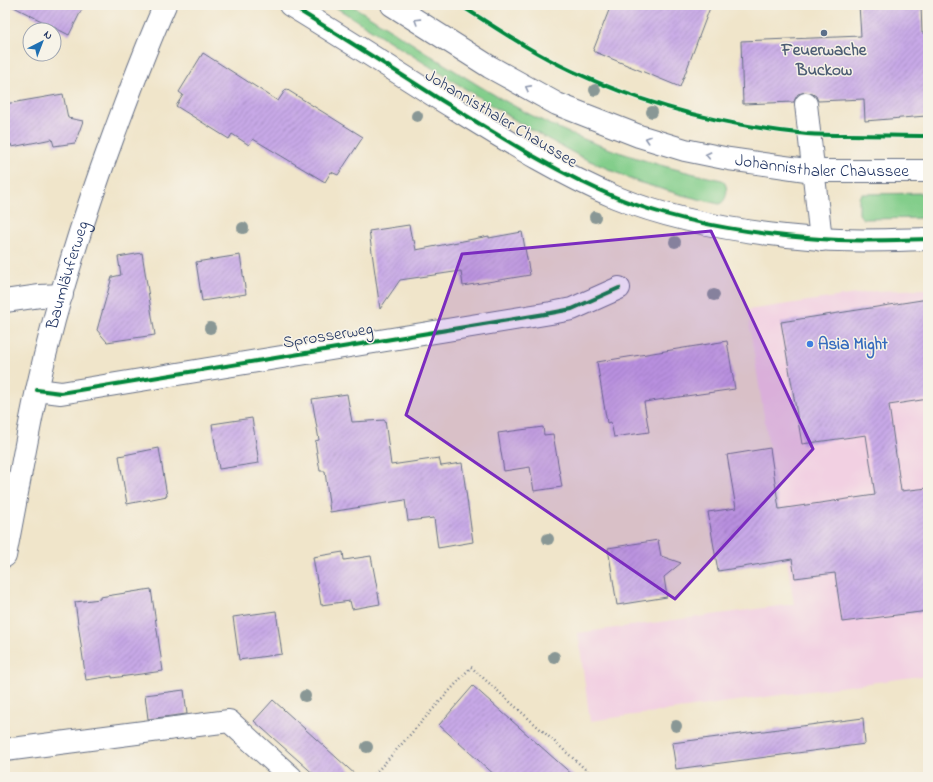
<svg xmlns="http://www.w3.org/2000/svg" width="933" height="782" font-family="'Indie Flower',sans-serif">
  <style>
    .built { fill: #f2d0e2 }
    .grass { fill: #83ce8b; stroke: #4f7e74 }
    .building { fill: url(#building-hatch) }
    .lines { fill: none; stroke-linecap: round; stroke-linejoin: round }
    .minor-casing { stroke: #666f84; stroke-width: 24 }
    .major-casing { stroke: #666f84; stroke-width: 24 }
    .path { stroke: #666f84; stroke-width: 2.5; stroke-dasharray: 1 3; stroke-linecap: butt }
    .minor { stroke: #fff; stroke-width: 22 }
    .major { stroke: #fff; stroke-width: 22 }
    .cycleway-casing { stroke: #f7f3e8; stroke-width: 6 }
    .cycleway { stroke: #00873e; stroke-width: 4 }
    .tree { fill: #899795 }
    .oneway { stroke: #8d97ae }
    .marked { fill: #7b2cbf; fill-opacity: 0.2; stroke: #7b2cbf; stroke-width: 3; stroke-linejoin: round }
    .service-dot { fill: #5c6f8a; stroke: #f7f3e8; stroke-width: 1.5 }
    .shop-dot { fill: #3f7fe0; stroke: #f7f3e8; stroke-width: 1.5 }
    .labels { text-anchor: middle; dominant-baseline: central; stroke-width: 3; stroke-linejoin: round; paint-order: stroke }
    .service-label { font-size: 17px; font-weight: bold; fill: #4e5e75; stroke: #f7f3e8 }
    .street-label { font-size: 17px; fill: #1b2f5e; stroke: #f7f3e8 }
    .shop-label { font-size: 17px; font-weight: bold; fill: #366cbe; stroke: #f7f3e8; text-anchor: start }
  </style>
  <defs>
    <pattern id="building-hatch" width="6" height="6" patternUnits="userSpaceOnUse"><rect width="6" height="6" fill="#c8a9e7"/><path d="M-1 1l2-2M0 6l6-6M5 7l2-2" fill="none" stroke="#a28abe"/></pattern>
  </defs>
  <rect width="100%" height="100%" fill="#f7f3e8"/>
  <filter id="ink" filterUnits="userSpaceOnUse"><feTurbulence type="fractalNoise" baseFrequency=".025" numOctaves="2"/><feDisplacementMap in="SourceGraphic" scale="8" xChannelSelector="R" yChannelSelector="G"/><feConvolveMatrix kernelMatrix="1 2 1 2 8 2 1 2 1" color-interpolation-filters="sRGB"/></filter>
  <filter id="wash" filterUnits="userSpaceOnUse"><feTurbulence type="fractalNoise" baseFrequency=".012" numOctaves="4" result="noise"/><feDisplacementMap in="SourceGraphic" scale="16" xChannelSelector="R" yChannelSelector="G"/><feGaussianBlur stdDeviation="0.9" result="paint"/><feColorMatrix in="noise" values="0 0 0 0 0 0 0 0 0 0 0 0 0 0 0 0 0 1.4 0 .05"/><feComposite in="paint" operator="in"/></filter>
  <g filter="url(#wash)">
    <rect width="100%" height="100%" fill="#f0e5ca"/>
    <!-- built -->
    <path class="built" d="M928,289v386l-338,46 -12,-88 216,-29 -47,-294 129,-19z"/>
    <!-- grass -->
    <g class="grass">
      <path d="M332,5h19c58,35 114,75 174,107 61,32 129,54 197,68 8,6 5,22 -3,24l-37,-9 -44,-13 -57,-25 -55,-30z"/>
      <path d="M928,193v25l-65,1 -4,-5v-16l2,-4z"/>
    </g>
    <g id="blocks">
      <!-- building -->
      <g class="building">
        <path d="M10,5h74l-15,30z"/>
        <path d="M611,5h100l-31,82 -87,-36z"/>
        <path d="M859,5h62l1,28 6,-1v65h-3l1,19 -61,5 -1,-22 -46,2 -2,-5 -5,-3 -6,-1 -7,2 -3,5 -1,3 -51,2 -2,-63 120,-5z"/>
        <path d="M203,53l75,48 8,-12 77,48 -25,38 -7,-3 -6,10 -72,-43 -4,6 -17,-11 -3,5 -53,-33 7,-11 -4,-3z"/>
        <path d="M63,94l5,24 15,3 -8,22 -21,3 -2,-7 -40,8 -1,-3 -6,1v-41z"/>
        <path d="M409,225l3,15h2l2,10 73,-14v2l33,-6 8,43 -67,11 -2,-15 -61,9 -20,29 -11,-78z"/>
        <path d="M142,253l13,82 -48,7 -10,-12 15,-53 9,-2 -3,-18z"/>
        <path d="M240,255l6,39 -44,7 -6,-39z"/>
        <path d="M928,299v100l-39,6 12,86 27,-3v123l-86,11 -7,-49 -40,5 -3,-19 -74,12 -10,-59 28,-4 -9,-53 43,-7 9,61 96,-14 -9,-60 -64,9 -21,-122z"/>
        <path d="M727,341l8,48 -91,13 5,30 -35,5 -3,-15 -4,1 -10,-61z"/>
        <path d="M347,394l5,28 33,-2 6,45 48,-7 2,8 21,-3 11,79 -35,6 -4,-30 -26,3 -3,-21 -75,12 -5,-41h-5l-5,-30 4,-1 -7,-41z"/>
        <path d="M252,418l7,45 -40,6 -7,-45z"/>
        <path d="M543,427l1,8 9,-1 9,53 -28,4 -4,-24 -26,4 -6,-38z"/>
        <path d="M159,448l8,48 -40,8 -8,-48z"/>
        <path d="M658,540l3,16 20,7 -17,14 3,20 -50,8 -9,-57z"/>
        <path d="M343,552l1,8 27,-4 9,48 -28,5 -2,-8 -29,4 -8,-48z"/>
        <path d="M151,589l12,82 -51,7v-2l-26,4 -11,-78 25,-3v-2z"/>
        <path d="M276,611l6,43 -43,6 -6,-43z"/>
        <path d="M473,686l38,34 64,57h-78l-58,-52z"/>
        <path d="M184,690l3,24 -39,5 -3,-24z"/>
        <path d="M273,700l85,77h-41l-63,-56z"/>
        <path d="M863,718l2,26 -189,25 -4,-26z"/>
      </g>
    </g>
  </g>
  <g filter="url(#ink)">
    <use href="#blocks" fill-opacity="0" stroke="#666f84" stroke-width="1"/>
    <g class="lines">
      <defs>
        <g id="minor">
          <path d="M806,104l15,136"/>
          <path d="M5,301l35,-5 22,-1"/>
          <path d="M37,390l24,3 490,-80 21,-4 47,-21"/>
          <path id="s1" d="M5,556c11,-55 20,-111 32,-166 19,-87 46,-172 77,-256 16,-43 32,-87 51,-129"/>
          <path d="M5,750l224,-29 62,56"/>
        </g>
        <g id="major">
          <path d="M290,5c51,31 101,63 151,95 57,35 112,71 174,97 64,26 136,37 205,42 35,3 72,1 108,0"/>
          <path id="s2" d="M392,5l98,62 67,37 82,32 46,14 44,9 84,12h115"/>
        </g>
      </defs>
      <!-- minor casing -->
      <use href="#minor" class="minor-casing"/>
      <!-- major casing -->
      <use href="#major" class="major-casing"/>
      <!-- path -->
      <path class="path" d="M372,777l99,-110 123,110"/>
      <!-- minor -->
      <use href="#minor" class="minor"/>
      <!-- major -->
      <use href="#major" class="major"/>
      <defs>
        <g id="cycleway">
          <path d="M290,5c51,31 101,63 151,95 57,35 112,71 174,97 64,26 136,37 205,42 35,3 72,1 108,0"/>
          <path d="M460,5c36,23 73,48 112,66 75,35 153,55 235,63 14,1 28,1 42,1 27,0 53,1 79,1"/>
          <path d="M37,390l24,3 490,-80 21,-4 47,-21"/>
        </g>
      </defs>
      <!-- cycleway casing -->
      <use href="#cycleway" class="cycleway-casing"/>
      <!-- cycleway -->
      <use href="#cycleway" class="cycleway"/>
    </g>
    <!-- trees -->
    <g class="tree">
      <circle cx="595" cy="90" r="6"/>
      <circle cx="652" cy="112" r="6"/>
      <circle cx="417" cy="116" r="6"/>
      <circle cx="595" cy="217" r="6"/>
      <circle cx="243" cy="228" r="6"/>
      <circle cx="675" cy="242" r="6"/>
      <circle cx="714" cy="295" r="6"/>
      <circle cx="210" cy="328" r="6"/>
      <circle cx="548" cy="539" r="6"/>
      <circle cx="554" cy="657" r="6"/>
      <circle cx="305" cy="696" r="6"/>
      <circle cx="676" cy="726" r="6"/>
      <circle cx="367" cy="747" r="6"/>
    </g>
    <!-- one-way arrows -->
    <defs><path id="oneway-chevron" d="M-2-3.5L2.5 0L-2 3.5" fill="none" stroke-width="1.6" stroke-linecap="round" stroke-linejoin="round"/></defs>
    <g class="oneway">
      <use href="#oneway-chevron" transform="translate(417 21) rotate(-148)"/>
      <use href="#oneway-chevron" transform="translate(528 88) rotate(-152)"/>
      <use href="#oneway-chevron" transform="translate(648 139) rotate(-162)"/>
      <use href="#oneway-chevron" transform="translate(708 155) rotate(-168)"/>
    </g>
  </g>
  <!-- marked area -->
  <path class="marked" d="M711,231l102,218 -138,150 -269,-184 56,-161z"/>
  <!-- markers -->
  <circle class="service-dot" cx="824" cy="33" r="4"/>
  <circle class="shop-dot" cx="810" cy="344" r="4"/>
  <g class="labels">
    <!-- service labels -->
    <g class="service-label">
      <text x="824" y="50">Feuerwache<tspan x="824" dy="20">Buckow</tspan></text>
    </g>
    <!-- street labels -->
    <g class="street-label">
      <text transform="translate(501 119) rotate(31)">Johannisthaler Chaussee</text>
      <text stroke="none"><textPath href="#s2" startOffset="467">Johannisthaler Chaussee</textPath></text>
      <text stroke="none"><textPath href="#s1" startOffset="288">Baumläuferweg</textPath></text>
      <text transform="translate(328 336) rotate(-9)">Sprosserweg</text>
    </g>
    <!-- shop labels -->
    <g class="shop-label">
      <text x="818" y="344">Asia Might</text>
    </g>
  </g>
  <!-- margin -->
  <rect width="933" height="782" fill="none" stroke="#f7f3e8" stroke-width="20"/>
  <!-- north arrow -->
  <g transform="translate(42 42) rotate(42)"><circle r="19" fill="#f7f3e8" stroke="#9fa5b1"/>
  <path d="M0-3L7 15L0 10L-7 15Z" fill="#1f6fb2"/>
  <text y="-6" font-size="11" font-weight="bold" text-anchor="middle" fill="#1b2f5e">N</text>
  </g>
</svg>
